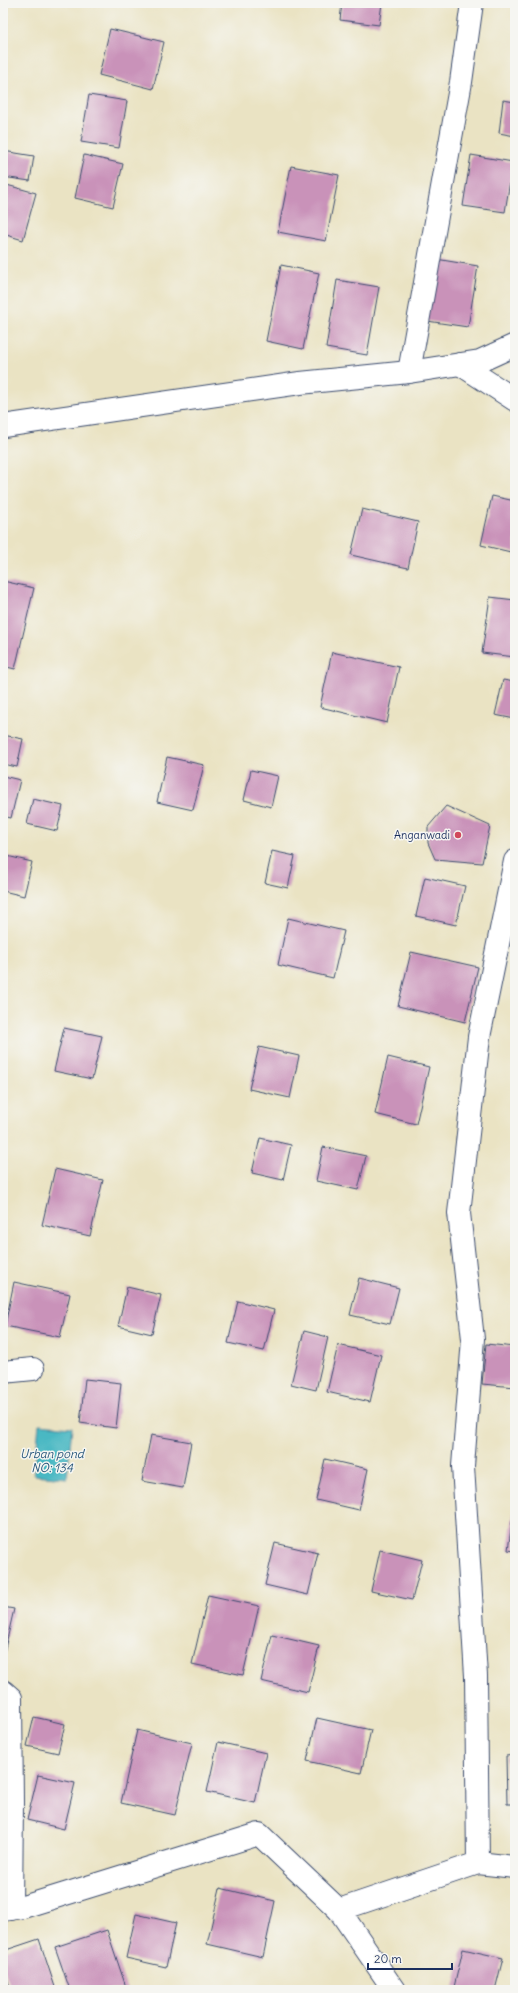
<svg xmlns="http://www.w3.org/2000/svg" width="518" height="1993" font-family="Delius,sans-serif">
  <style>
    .water { fill: #4ab8c3; stroke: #327490 }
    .building { fill: #c992b9 }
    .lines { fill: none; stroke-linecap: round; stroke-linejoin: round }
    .minor-casing { stroke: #3a4a6d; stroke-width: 24 }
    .major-casing { stroke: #3a4a6d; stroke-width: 24 }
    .minor { stroke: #fff; stroke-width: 22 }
    .major { stroke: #fff; stroke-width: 22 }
    .poi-dot { fill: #d1495b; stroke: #f6f6f2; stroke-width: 1.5 }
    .labels { text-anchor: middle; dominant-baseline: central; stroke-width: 3; stroke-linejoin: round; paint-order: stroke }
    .poi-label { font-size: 11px; fill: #1b2f5e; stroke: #f6f6f2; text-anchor: end }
    .water-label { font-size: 12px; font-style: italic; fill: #29587c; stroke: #f6f6f2 }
  </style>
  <rect width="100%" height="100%" fill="#f6f6f2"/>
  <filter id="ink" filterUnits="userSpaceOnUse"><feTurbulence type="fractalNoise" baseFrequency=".025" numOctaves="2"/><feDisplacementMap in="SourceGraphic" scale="8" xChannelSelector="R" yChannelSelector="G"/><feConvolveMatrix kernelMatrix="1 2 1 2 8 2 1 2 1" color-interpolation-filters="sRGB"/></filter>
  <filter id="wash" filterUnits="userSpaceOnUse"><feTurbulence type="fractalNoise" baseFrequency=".012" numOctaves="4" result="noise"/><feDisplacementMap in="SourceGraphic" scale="16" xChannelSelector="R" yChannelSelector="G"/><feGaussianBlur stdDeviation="0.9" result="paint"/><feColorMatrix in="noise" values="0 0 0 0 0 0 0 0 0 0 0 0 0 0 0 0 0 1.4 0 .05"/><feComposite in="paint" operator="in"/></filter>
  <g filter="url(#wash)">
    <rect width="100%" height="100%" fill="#eae3c3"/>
    <!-- water -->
    <path class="water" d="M39,1424l33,3 -5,51 -33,-3z"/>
    <g id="blocks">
      <!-- building -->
      <g class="building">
        <path d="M342,3h40l-3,22 -39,-5z"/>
        <path d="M110,29l54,13 -11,47 -54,-14z"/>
        <path d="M89,95l38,6 -8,47 -38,-6z"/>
        <path d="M503,100l12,2v34l-16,-3z"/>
        <path d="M3,151l31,5 -4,25 -27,-4z"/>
        <path d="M84,155l39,9 -10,43 -38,-9z"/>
        <path d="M471,155l42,7 -8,50 -42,-6z"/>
        <path d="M291,166l48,9 -13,66 -48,-9z"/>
        <path d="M3,184l33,9 -13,47 -20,-6z"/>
        <path d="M436,259l42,7 -10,61 -41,-6z"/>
        <path d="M281,265l38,8 -16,76 -37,-8z"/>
        <path d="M337,280l42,7 -12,68 -41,-7z"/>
        <path d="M492,496l23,5v52l-34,-8z"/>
        <path d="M362,509l56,13 -10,46 -57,-13z"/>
        <path d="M3,581l31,7 -19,81 -12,-3z"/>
        <path d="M490,597l25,3v57l-33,-4z"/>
        <path d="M332,652l67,15 -12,56 -67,-16z"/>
        <path d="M503,680l12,2v37l-20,-4z"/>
        <path d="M3,735l20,4 -6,28 -14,-3z"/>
        <path d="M167,757l37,8 -11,45 -36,-8z"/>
        <path d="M251,770l27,6 -7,31 -27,-7z"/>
        <path d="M3,776l17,4 -9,38 -8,-2z"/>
        <path d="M33,799l30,7 -6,25 -30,-7z"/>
        <path d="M446,806l44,20 -8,37 -47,-4 -7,-16v-16z"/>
        <path d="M272,851l23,5 -7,32 -23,-5z"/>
        <path d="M3,855l29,7 -8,34 -21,-5z"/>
        <path d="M425,877l40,9 -9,39 -40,-9z"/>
        <path d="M288,918l56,13 -11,47 -55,-13z"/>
        <path d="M411,952l67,15 -13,55 -67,-16z"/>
        <path d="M64,1028l38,8 -10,43 -38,-8z"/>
        <path d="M259,1047l40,9 -9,42 -41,-9z"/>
        <path d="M388,1057l41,10 -13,57 -41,-10z"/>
        <path d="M260,1138l31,7 -8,35 -31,-7z"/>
        <path d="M323,1147l43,9 -8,34 -42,-9z"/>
        <path d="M55,1169l48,11 -13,56 -48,-11z"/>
        <path d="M359,1278l40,10 -9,36 -40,-9z"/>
        <path d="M14,1282l56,12 -10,43 -55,-11z"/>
        <path d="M127,1287l34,8 -9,39 -34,-8z"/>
        <path d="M238,1301l36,9 -10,41 -36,-8z"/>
        <path d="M304,1331l24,6 -12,53 -25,-6z"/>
        <path d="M486,1344l29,3v40l-33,-3z"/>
        <path d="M338,1345l43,10 -11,47 -43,-10z"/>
        <path d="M85,1379l36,4 -5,45 -36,-5z"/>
        <path d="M151,1435l40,7 -8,46 -41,-7z"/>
        <path d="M325,1459l43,10 -9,41 -43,-10z"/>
        <path d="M514,1508h1v43l-7,-1z"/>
        <path d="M275,1543l43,10 -10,42 -43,-10z"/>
        <path d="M380,1550l42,10 -10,40 -41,-9z"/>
        <path d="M208,1595l51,11 -16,69 -51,-11z"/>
        <path d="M3,1607l11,2 -10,44h-1z"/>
        <path d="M272,1635l47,11 -11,46 -47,-11z"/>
        <path d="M34,1717l31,7 -7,29 -31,-7z"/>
        <path d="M317,1718l54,12 -10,43 -54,-12z"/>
        <path d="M137,1730l55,13 -17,72 -54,-12z"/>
        <path d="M218,1742l48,11 -11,50 -48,-11z"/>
        <path d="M515,1755v49h-8l-1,-48z"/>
        <path d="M38,1775l37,8 -11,46 -37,-9z"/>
        <path d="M220,1888l55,13 -12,56 -56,-13z"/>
        <path d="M136,1914l40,9 -10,44 -40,-9z"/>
        <path d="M107,1930l20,60h-57l-15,-43z"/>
        <path d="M39,1939l17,51h-45l-8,-24v-15z"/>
        <path d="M463,1949l40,9 -8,32h-28l-13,-3z"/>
      </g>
    </g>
  </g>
  <g filter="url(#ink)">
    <use href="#blocks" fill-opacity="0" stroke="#3a4a6d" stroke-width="1"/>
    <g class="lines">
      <defs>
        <g id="minor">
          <path d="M460,364l55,36"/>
          <path d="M409,372l52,-290 11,-79"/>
          <path d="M3,1372l30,-3"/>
          <path d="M3,1691l8,7 1,104 -1,107"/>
          <path d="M478,1863l37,4"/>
          <path d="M3,1910l20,-3 236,-73 80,76 139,-47 -2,-187 -13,-210 10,-127 -14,-126 20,-176 36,-176"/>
          <path d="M339,1910l55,80"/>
        </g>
        <path id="major" d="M3,426l297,-43 109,-11 71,-11 35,-16"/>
      </defs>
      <!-- minor casing -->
      <use href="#minor" class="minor-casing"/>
      <!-- major casing -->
      <use href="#major" class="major-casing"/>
      <!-- minor -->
      <use href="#minor" class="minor"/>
      <!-- major -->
      <use href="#major" class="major"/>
    </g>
  </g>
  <!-- markers -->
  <circle class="poi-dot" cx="458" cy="835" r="4"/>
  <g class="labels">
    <!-- poi labels -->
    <g class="poi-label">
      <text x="450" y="835">Anganwadi</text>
    </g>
    <!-- water labels -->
    <g class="water-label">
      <text x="52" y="1453">Urban pond<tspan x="52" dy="14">NO: 134</tspan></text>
    </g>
  </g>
  <!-- margin -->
  <rect width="518" height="1993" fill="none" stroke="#f6f6f2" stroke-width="16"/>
  <!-- scale -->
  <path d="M368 1963v6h84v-6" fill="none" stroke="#1b2f5e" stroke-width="2"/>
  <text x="374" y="1963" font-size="12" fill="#1b2f5e" stroke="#f6f6f2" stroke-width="3" paint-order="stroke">20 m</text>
</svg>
